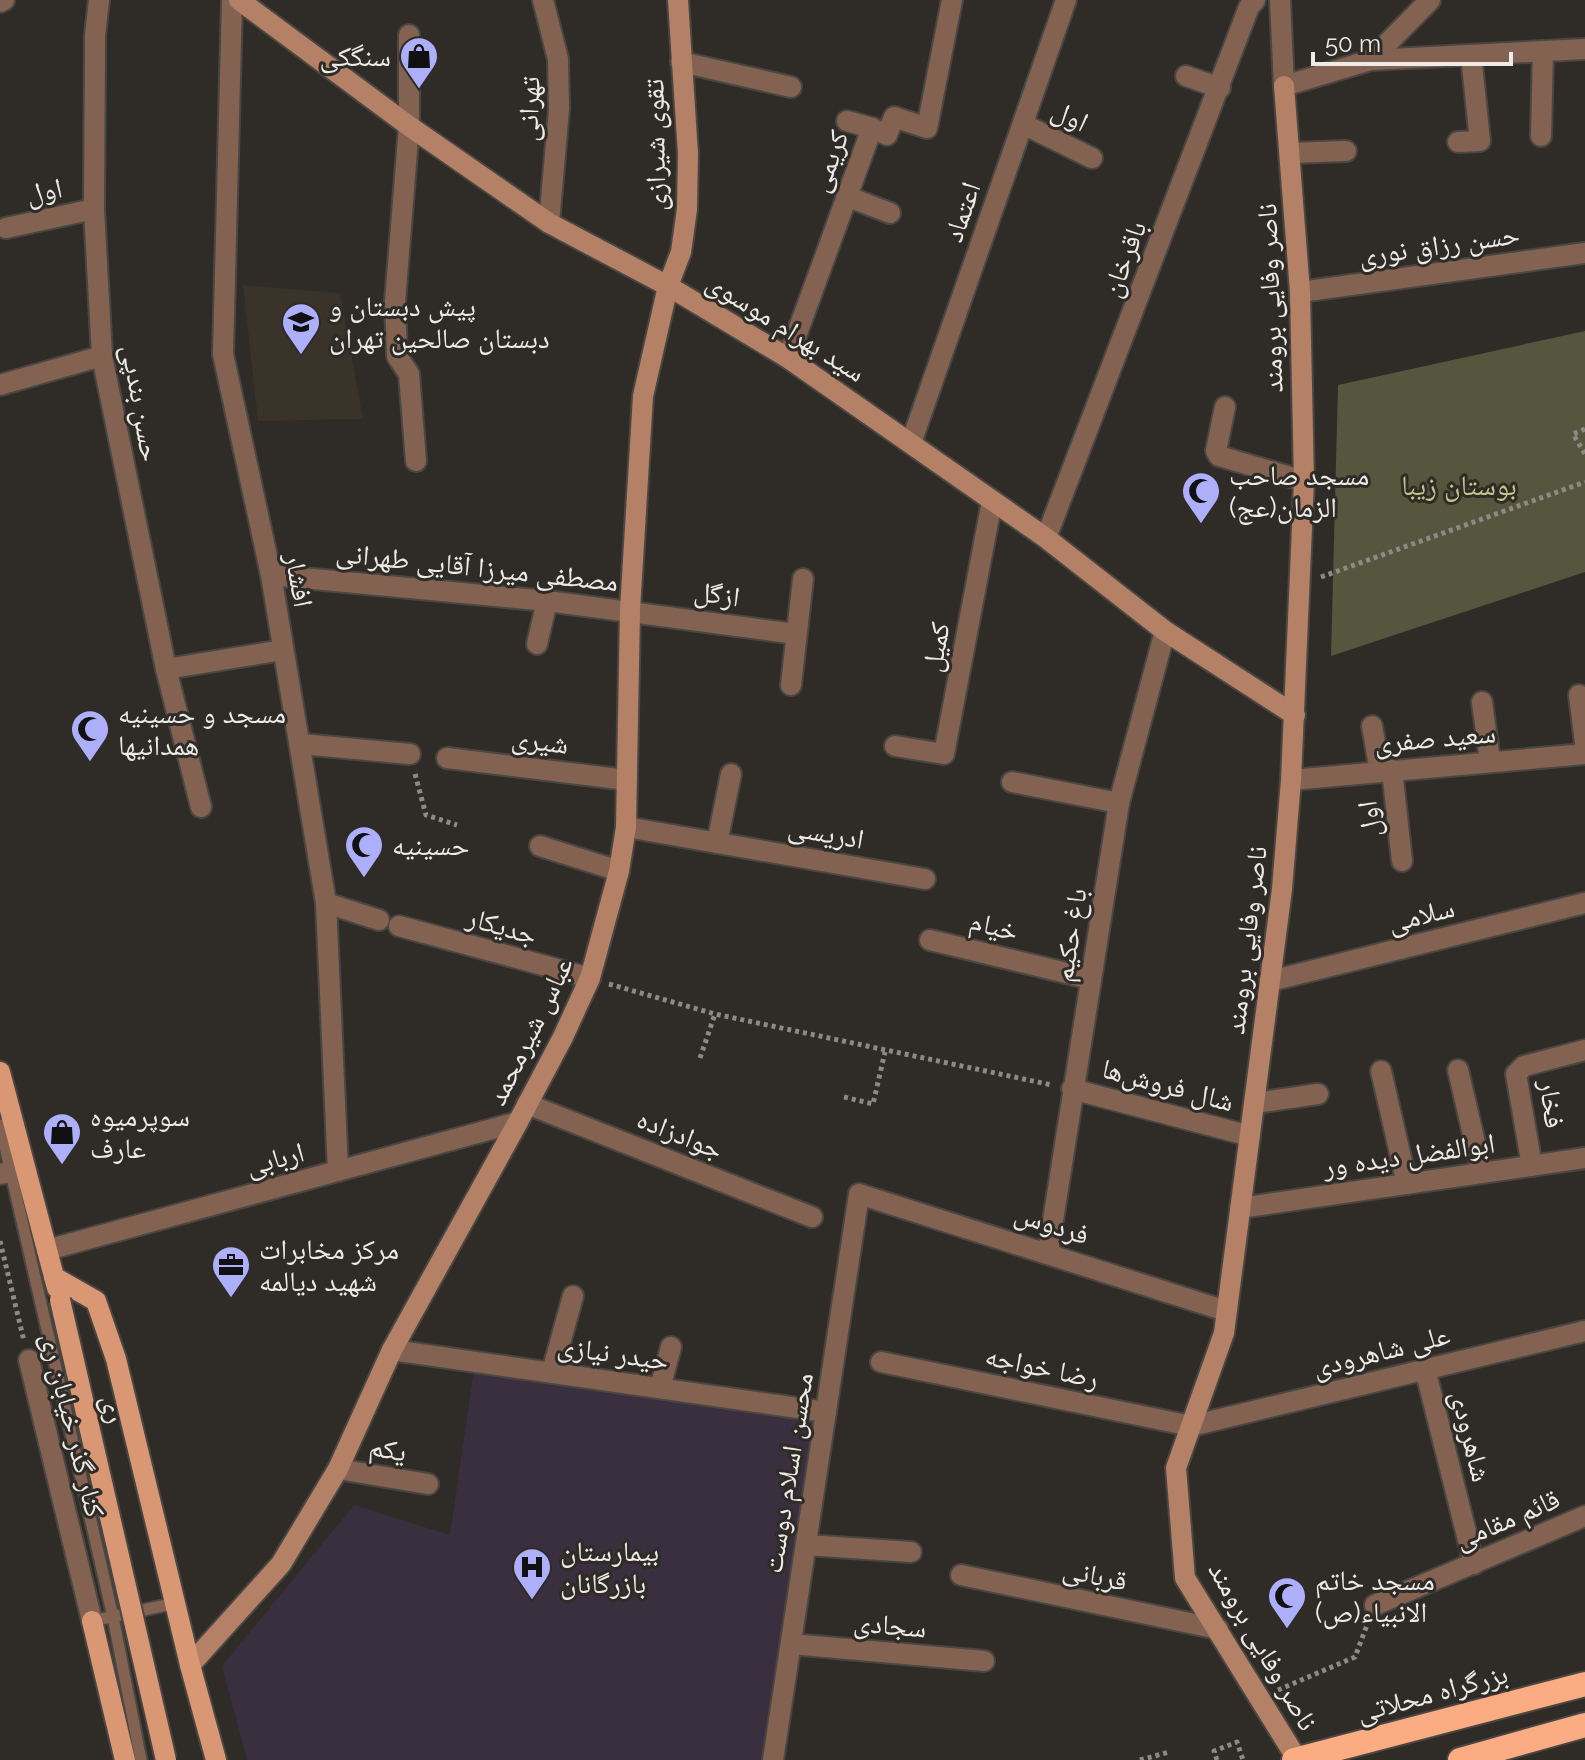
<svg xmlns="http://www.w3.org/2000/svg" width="1585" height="1760" font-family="Raleway,'Noto Naskh Arabic',sans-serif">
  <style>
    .built { fill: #3a3329 }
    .medical { fill: #3a2f3e }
    .green { fill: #55563d }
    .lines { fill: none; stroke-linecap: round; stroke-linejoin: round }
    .lane-casing { stroke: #4a4642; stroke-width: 15 }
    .street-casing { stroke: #4a4642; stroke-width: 24 }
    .secondary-casing { stroke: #4a4642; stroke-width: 24 }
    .primary-casing { stroke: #4a4642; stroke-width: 24 }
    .highway-casing { stroke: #4a4642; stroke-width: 28 }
    .path { stroke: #8c8986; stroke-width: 5; stroke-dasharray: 4 4; stroke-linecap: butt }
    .lane { stroke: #836252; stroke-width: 11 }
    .street { stroke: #836252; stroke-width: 20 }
    .secondary { stroke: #b48066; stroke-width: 20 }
    .primary { stroke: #da9774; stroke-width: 20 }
    .highway { stroke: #fcac82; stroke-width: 24 }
    .primary-bridge-casing { stroke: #4a4642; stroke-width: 24; stroke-linecap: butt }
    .primary-bridge { stroke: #da9774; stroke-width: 20 }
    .labels { text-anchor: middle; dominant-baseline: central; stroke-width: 6; stroke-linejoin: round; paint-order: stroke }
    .poi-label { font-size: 28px; fill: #edebe8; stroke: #2f2b27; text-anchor: start }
    .street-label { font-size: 28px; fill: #edebe8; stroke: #2f2b27 }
    .park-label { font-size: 28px; fill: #c3c689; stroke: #2f2b27 }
  </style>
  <rect width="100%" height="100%" fill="#2f2b27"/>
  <!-- built -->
  <path class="built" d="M243,285l97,8 23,126 -105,2z"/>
  <!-- medical -->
  <path class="medical" d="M474,1369l340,47 -46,344h-521l-25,-94 132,-161 96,30z"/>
  <!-- green -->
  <path class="green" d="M1585,331v241l-254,84 7,-271z"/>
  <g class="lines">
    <defs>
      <g id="lane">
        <path d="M0,1125l113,492 28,143"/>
        <path d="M92,1621l84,-18"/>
      </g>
      <g id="street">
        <path d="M99,0l-4,35 -1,174 8,147 64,313 35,138"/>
        <path d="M232,0l-9,354 48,221 55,328 12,268"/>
        <path d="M543,0l15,59 1,50 -10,114"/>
        <path d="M1280,0l4,86 87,-26 214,-11"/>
        <path d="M0,2l4,-2"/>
        <path d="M409,35v91l-14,176 2,54 12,18 7,87"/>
        <path d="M1371,60l59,-60"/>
        <path d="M681,62l110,25"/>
        <path d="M1186,76l34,12"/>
        <path d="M847,121l25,7"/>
        <path d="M1023,124l69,34"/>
        <path d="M1541,136l2,-85"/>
        <path d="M1458,142l22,-1 -9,-86"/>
        <path d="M1290,153l56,-2"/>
        <path d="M846,196l44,17"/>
        <path d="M6,228l88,-19"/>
        <path d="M1300,292l285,-39"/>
        <path d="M788,358l84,-230 15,7 7,-18 33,11 25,-128"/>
        <path d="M0,385l102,-29"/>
        <path d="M1225,407l-9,44 3,5 85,25"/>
        <path d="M911,443l155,-443"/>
        <path d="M1046,538l203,-531 6,-7"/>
        <path d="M271,575l276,26 249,33"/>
        <path d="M537,644l10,-43"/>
        <path d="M166,669l117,-19"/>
        <path d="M791,685l12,-106"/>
        <path d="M1579,695l6,48"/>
        <path d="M1482,702l8,59"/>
        <path d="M1372,726l8,45"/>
        <path d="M301,744l109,10"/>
        <path d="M895,746l49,8 48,-253"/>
        <path d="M447,758l180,22"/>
        <path d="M1392,770l10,91"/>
        <path d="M1291,780l294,-26"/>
        <path d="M1012,782l107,21"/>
        <path d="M626,827l299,52"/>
        <path d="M717,843l14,-69"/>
        <path d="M540,846l79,25"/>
        <path d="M326,903l53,17"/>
        <path d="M399,926l191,52"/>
        <path d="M930,940l161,39"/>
        <path d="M1270,981l315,-78"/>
        <path d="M1458,1070l24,103"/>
        <path d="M1381,1071l26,113"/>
        <path d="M1072,1089l178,47"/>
        <path d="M1255,1103l63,-9"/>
        <path d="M527,1104l285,113"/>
        <path d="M1532,1166l-16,-92 8,-8 61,-16"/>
        <path d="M0,1174l25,-4"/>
        <path d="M1240,1208l345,-50"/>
        <path d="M47,1250l471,-128"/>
        <path d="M1048,1252l71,-449 46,-172"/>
        <path d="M392,1350l434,62"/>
        <path d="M29,1360l63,261"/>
        <path d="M881,1362l310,64 394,-95"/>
        <path d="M1425,1369l49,195"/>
        <path d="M552,1372l21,-76"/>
        <path d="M660,1388l11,-41"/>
        <path d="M338,1469l90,15"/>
        <path d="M806,1545l105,7"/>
        <path d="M961,1575l257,54"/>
        <path d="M1375,1605l210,-89"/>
        <path d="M791,1644l193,17"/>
        <path d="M773,1760l86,-566 367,117"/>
      </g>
      <g id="secondary">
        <path d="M239,0l170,126 140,97 119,63 120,72 258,180 119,93 130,84"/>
        <path d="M1284,86l16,206 4,189 -13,299 -9,109 -58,444 -48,135 9,110 112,181"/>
        <path d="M190,1665l91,-101 57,-95 54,-119 126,-228 45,-85 27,-59 29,-107 7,-44 4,-217 13,-214 25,-110 13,-34 6,-43 1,-55 -10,-154"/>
      </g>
      <g id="primary">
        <path d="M0,1072l57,216"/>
        <path d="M54,1277l42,24 20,58 74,306 26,95"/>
        <path d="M92,1621l33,139"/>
      </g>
      <g id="highway">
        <path d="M1294,1760l291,-76"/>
        <path d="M1460,1760l125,-35"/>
      </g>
    </defs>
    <!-- lane casing -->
    <use href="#lane" class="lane-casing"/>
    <!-- street casing -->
    <use href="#street" class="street-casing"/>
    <!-- secondary casing -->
    <use href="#secondary" class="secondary-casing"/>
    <!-- primary casing -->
    <use href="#primary" class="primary-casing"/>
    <!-- highway casing -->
    <use href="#highway" class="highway-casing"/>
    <!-- path -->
    <g class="path">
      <path d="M1585,429l-12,5 12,20"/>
      <path d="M1321,577l264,-95"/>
      <path d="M415,774l11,41 31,10"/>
      <path d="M609,984l106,30 337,71"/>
      <path d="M700,1058l15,-44"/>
      <path d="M844,1097l29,7 12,-52"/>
      <path d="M0,1241l24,100"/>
      <path d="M1278,1690l77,-33 12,-32"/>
      <path d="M1140,1760l29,-8"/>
      <path d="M1217,1760l-3,-9 23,-9 6,18"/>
    </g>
    <!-- lane -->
    <use href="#lane" class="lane"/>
    <!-- street -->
    <use href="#street" class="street"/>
    <!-- secondary -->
    <use href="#secondary" class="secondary"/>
    <!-- primary -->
    <use href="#primary" class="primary"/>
    <!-- highway -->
    <use href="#highway" class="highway"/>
    <defs>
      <path id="primary-bridge" d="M60,1300l106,460"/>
    </defs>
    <!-- primary-bridge casing -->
    <use href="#primary-bridge" class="primary-bridge-casing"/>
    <!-- primary-bridge -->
    <use href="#primary-bridge" class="primary-bridge"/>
  </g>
  <!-- icons -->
  <defs>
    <symbol id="shop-pin" viewBox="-11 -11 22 30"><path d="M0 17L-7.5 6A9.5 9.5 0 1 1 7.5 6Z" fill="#adaffb" stroke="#2f2b27"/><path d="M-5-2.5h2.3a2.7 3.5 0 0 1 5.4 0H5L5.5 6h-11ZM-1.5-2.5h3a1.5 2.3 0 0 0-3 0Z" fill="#111"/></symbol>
    <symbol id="school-pin" viewBox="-11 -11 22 30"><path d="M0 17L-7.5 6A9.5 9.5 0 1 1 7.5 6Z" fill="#adaffb" stroke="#2f2b27"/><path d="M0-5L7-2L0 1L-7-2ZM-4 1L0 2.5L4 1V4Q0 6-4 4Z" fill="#111"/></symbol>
    <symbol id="mosque-pin" viewBox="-11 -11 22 30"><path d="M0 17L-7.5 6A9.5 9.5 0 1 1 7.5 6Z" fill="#adaffb" stroke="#2f2b27"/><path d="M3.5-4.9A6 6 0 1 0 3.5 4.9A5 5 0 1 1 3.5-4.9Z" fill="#111"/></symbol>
    <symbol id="office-pin" viewBox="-11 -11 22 30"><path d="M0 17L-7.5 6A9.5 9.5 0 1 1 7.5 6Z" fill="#adaffb" stroke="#2f2b27"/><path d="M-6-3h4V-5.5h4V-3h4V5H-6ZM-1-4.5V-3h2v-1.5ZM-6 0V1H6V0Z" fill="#111"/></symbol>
    <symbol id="hospital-pin" viewBox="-11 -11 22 30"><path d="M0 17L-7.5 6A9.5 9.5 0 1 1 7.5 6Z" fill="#adaffb" stroke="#2f2b27"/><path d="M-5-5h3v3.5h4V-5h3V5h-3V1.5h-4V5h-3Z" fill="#111"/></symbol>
  </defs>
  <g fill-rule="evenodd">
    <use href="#shop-pin" x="397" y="34" width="44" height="60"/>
    <use href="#school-pin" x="279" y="300" width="44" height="60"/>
    <use href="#mosque-pin" x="1179" y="469" width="44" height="60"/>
    <use href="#mosque-pin" x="68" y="707" width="44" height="60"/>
    <use href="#mosque-pin" x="342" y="823" width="44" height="60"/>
    <use href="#shop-pin" x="40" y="1110" width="44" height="60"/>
    <use href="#office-pin" x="209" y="1243" width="44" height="60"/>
    <use href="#hospital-pin" x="510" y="1545" width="44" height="60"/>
    <use href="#mosque-pin" x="1265" y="1574" width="44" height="60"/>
  </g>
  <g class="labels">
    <!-- poi labels -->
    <g class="poi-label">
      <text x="391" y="56" text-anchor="end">سنگکی</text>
      <text x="329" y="306">پیش دبستان و<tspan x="329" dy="32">دبستان صالحین تهران</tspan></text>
      <text x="1229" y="475">مسجد صاحب<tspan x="1229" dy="32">الزمان(عج)</tspan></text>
      <text x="118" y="713">مسجد و حسینیه<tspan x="118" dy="32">همدانیها</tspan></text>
      <text x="392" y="845">حسینیه</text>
      <text x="90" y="1116">سوپرمیوه<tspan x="90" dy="32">عارف</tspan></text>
      <text x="259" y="1249">مرکز مخابرات<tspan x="259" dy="32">شهید دیالمه</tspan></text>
      <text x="560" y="1551">بیمارستان<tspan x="560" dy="32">بازرگانان</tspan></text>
      <text x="1315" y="1580">مسجد خاتم<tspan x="1315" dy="32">الانبیاء(ص)</tspan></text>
    </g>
    <!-- street labels -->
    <g class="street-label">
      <text transform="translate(529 109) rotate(-88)">تهرانی</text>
      <text transform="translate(1070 116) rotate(26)">اول</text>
      <text transform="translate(655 145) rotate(-91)">تقوی شیرازی</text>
      <text transform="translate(829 161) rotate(-69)">کریمی</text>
      <text transform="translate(44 191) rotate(-12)">اول</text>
      <text transform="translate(962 212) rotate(-71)">اعتماد</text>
      <text transform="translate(1439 245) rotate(-8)">حسن رزاق نوری</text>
      <text transform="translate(1124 259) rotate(-69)">باقرخان</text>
      <text transform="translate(1270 298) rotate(-92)">ناصر وفایی برومند</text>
      <text transform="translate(786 327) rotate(32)">سید بهرام موسوی</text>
      <text transform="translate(141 403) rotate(80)">حسن بندپی</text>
      <text transform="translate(477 567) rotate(6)">مصطفی میرزا آقایی طهرانی</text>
      <text transform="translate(299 580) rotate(80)">افشار</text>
      <text transform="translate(717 594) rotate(8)">ازگل</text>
      <text transform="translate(936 647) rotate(-79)">کمیل</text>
      <text transform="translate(1435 738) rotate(-5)">سعید صفری</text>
      <text transform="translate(540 741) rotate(7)">شیری</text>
      <text transform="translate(1369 819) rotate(-97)">اول</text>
      <text transform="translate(826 833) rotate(10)">ادریسی</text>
      <text transform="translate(1421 915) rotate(-14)">سلامی</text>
      <text transform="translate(502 926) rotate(16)">جدیکار</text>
      <text transform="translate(994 926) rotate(14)">خیام</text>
      <text transform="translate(1070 935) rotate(-81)">باغ حکیم</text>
      <text transform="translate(1246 940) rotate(-83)">ناصر وفایی برومند</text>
      <text transform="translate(530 1031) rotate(-64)">عباس شیرمحمد</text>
      <text transform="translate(1168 1085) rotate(15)">شال فروش‌ها</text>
      <text transform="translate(1552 1104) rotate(83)">فخار</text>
      <text transform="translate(680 1134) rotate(22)">جوادزاده</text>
      <text transform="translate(1409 1155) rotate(-8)">ابوالفضل دیده ور</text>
      <text transform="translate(275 1159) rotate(-15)">اربابی</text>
      <text transform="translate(1052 1224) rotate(18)">فردوس</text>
      <text transform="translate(1381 1351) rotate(-14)">علی شاهرودی</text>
      <text transform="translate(613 1353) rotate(8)">حیدر نیازی</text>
      <text transform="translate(1042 1367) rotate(12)">رضا خواجه</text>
      <text transform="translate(114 1409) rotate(77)">ری</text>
      <text transform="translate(73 1425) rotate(76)">کنار گذر خیابان ری</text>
      <text transform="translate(1471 1436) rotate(76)">شاهرودی</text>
      <text transform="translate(388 1449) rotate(10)">یکم</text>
      <text transform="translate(788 1473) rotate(-81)">محسن اسلام دوست</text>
      <text transform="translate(1507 1519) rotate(-23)">قائم مقامی</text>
      <text transform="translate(1095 1575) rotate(12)">قربانی</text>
      <text transform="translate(890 1625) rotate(5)">سجادی</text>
      <text transform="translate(1263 1646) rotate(60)">ناصر وفایی برومند</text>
      <text transform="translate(1432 1693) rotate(-15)">بزرگراه محلاتی</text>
    </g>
    <!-- park labels -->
    <g class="park-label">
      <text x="1459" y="485">بوستان زیبا</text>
    </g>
  </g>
  <!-- scale -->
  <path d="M1313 52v12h198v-12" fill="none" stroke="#edebe8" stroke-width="4"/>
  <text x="1325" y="52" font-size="24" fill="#edebe8" stroke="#2f2b27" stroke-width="6" paint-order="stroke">50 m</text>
</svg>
